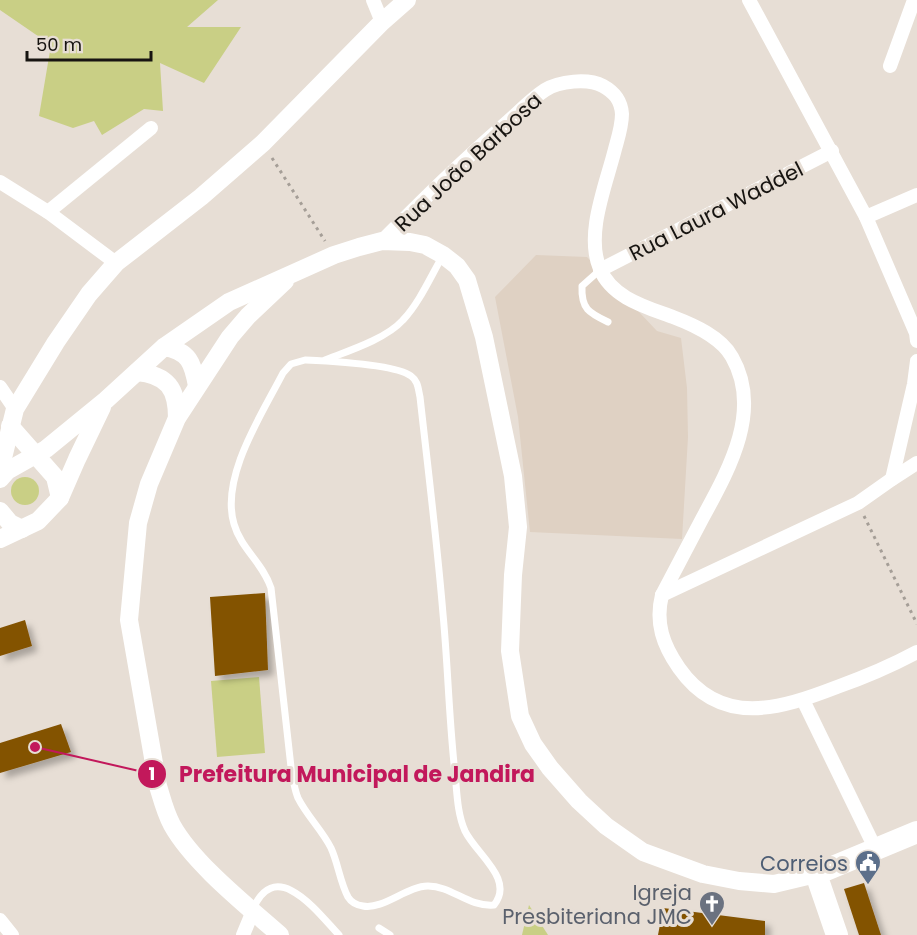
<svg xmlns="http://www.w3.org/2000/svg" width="917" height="935" font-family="Poppins,sans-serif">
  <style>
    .built { fill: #dfd1c3 }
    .green { fill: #c9cf85 }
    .building { fill: #835203; filter: url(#shadow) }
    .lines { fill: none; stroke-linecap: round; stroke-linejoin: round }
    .path { stroke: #a59e97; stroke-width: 3; stroke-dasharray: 3 4.5; stroke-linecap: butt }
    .service { stroke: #fff; stroke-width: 7 }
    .minor { stroke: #fff; stroke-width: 14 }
    .tertiary { stroke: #fff; stroke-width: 18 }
    .primary { stroke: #fff; stroke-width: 22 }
    .labels { text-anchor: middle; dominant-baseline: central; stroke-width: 6; stroke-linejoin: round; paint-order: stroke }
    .street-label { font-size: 21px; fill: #171411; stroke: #e7ded5 }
    .service-label { font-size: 21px; fill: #4e5e75; stroke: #e7ded5; text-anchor: end }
    .worship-label { font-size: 21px; fill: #5b616d; stroke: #e7ded5; text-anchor: end }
    .leader { fill: none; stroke: #c2185b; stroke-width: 2 }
    .callout-dot { fill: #c2185b; stroke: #e7ded5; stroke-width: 2 }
    .mark-label { font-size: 18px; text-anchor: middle; font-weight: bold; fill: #fff }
    .callout-label { font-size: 22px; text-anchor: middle; font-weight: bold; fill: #c2185b; stroke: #e7ded5; stroke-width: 6; stroke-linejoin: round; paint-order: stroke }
  </style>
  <defs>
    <filter id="shadow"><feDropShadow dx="5.5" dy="5.5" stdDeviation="3" flood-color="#0004"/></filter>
  </defs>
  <rect width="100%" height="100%" fill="#e7ded5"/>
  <!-- built -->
  <path class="built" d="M536,255l51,2 70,74 24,7 6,50 1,49 -6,102 -152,-7 -12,-115 -23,-120z"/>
  <!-- green -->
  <g class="green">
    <path d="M0,0h218l-31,27h54l-37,56 -44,-20 3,48 -19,-2 -42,26 -8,-14 -21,7 -34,-12 12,-71 -51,-35z"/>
    <circle cx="25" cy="491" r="14"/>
    <path d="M259,677l6,76 -48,4 -6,-76z"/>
    <path d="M529,905l19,30h-26z"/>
  </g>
  <!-- building -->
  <g class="building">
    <path d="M265,593l3,77 -53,6 -5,-79z"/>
    <path d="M25,620l7,26 -32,10v-28z"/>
    <path d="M61,724l10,28 -71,21v-30z"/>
    <path d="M864,883l17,52h-22l-15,-46z"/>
    <path d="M663,908l102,13v14h-107z"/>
  </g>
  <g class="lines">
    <!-- path -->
    <g class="path">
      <path d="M272,158l53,83"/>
      <path d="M864,516l53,108"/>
    </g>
    <!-- service -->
    <g class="service">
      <path d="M600,270l-18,16c-1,23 7,27 26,36"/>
      <path d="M305,360c22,1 90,4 106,16 7,5 7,12 9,21 8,72 17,144 23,217 5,53 6,106 12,159 2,19 2,40 10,58 11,23 50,48 29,74 -26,2 -42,-19 -66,-19 -21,0 -45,24 -65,20 -7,-1 -12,-4 -15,-9 -8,-15 -10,-34 -17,-49 -9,-18 -24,-32 -33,-50 -3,-7 -4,-15 -6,-22l-21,-188c-8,-25 -30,-39 -37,-64 -14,-47 28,-110 49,-151l8,-9z"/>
      <path d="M325,360c23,-9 61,-21 78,-40 16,-17 27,-42 39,-63"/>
      <path d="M253,909c23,-54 66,5 86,26"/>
      <path d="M379,928l11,7"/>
    </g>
    <!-- minor -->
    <g class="minor">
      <path d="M373,0l9,22"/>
      <path d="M749,0l117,217 50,116 1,8"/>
      <path d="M890,66l24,-66"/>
      <path d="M0,182l48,30 68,51"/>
      <path d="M48,212l103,-84"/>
      <path d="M866,217l51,-22"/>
      <path d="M382,241c40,-40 79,-79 122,-116 13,-11 27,-26 41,-35 14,-9 43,-12 58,-4 11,6 18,14 19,28 0,12 -4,24 -7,35 -9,36 -30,85 -15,120 12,29 46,38 73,48 21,8 48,20 59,40 31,54 -4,114 -30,162 -13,25 -27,51 -40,76 -7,28 1,50 17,73 42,60 101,41 158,19 28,-10 54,-21 80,-35"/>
      <path d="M600,270l232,-119"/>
      <path d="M0,387l15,22"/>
      <path d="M892,479l22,-95 3,-23"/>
      <path d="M662,595l196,-92 34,-24 25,-16"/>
      <path d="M803,700l73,150"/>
      <path d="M0,920l12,15"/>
      <path d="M243,935l10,-24"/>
    </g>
    <!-- tertiary -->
    <g class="tertiary">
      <path d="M164,347c25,4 29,16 33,39"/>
      <path d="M137,372c31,3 40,17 40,46"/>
      <path d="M10,426l45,51 5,21"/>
      <path d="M0,470l15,-61 41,-67 33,-48 27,-31 85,-66 62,-54 119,-121 25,-22"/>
      <path d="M0,479l7,-8 39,-22 60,-49 58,-53 65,-45 105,-47 25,-8 23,-6 28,1 15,3 18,10 14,11 10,14 17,57 29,139 5,51 -5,48 -3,76 10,65 13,28 17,24 29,33 27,25 37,26 60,22 36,7 35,3 42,-10"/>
      <path d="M0,511l10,12 12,6"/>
      <path d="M0,539l38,-18 22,-23 17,-39 25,-52"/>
      <path d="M280,935c-34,-30 -87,-72 -108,-110 -7,-13 -10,-26 -14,-39l-29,-166 9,-97 11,-39 28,-66 53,-81 18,-21 37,-35"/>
    </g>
    <!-- primary -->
    <path class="primary" d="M837,935l-21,-61 101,-42"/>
  </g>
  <!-- icons -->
  <defs>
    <symbol id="civic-pin" viewBox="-11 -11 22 30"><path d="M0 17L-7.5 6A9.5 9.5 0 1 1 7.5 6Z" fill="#5c6f8a" stroke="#e7ded5"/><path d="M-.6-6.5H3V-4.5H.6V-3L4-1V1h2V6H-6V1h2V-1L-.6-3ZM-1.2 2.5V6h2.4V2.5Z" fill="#fff"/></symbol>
    <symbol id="church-pin" viewBox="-11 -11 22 30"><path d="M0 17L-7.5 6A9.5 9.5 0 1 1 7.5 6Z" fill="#6b7280" stroke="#e7ded5"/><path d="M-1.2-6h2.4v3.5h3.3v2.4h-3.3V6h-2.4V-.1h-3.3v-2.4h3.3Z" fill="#fff"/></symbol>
  </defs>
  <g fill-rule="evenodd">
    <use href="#civic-pin" x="853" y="848" width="30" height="40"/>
    <use href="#church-pin" x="697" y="889" width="30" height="40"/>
  </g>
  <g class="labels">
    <!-- street labels -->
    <g class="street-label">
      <text transform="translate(468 162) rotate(-43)">Rua João Barbosa</text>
      <text transform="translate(716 211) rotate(-27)">Rua Laura Waddel</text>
    </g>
    <!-- service labels -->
    <g class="service-label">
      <text x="848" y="863">Correios</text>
    </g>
    <!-- worship labels -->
    <g class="worship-label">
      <text x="692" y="892">Igreja<tspan x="692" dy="24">Presbiteriana JMC</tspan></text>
    </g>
  </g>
  <!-- callouts -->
  <path class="leader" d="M35 747L152 774"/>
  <g class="callout-dot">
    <circle cx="35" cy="747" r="6"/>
    <circle cx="152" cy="774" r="15"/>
  </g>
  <g class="mark-label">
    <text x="152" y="780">1</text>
  </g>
  <g class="callout-label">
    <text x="357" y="782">Prefeitura Municipal de Jandira</text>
  </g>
  <!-- scale -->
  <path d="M27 51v9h124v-9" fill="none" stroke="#171411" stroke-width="3"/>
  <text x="36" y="51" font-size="18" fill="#171411" stroke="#e7ded5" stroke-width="4.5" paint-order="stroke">50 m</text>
</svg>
